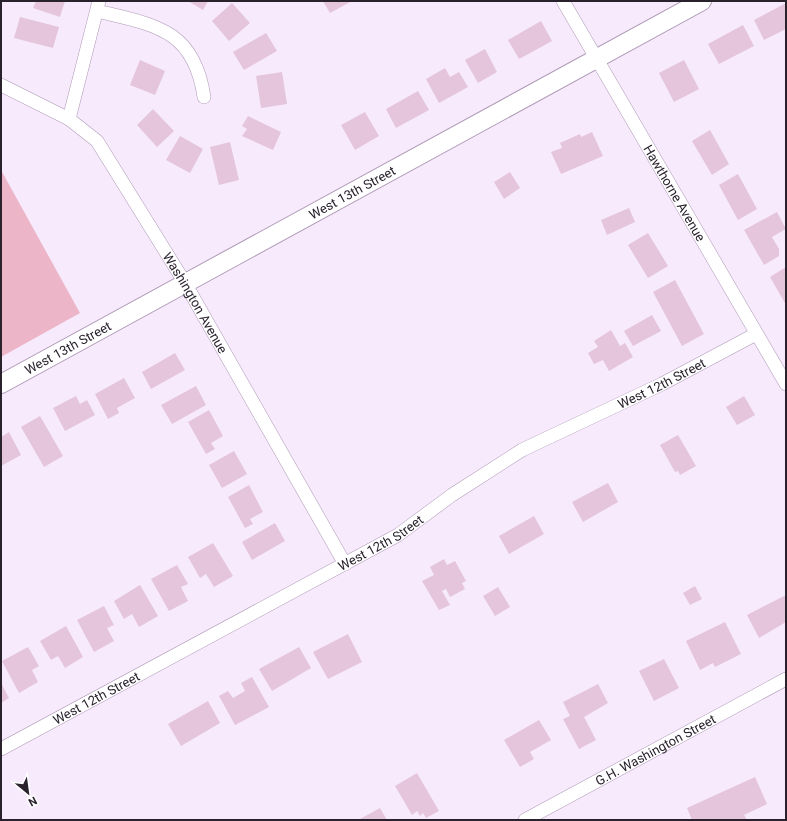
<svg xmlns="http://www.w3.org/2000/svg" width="787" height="821" font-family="Roboto,sans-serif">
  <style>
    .green { fill: #ecb6c8 }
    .building { fill: #e5c5dc }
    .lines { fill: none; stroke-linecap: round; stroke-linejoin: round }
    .street-casing { stroke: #af9ab7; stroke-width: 14 }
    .secondary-casing { stroke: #af9ab7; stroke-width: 20 }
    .street { stroke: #fff; stroke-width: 13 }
    .secondary { stroke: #fff; stroke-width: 18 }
    .labels { text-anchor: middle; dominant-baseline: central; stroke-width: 3; stroke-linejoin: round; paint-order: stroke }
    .street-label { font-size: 13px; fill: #29212c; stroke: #fff }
  </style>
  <rect width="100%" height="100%" fill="#f7eafc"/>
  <!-- green -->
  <path class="green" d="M1,170l79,143 -79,44z"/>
  <!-- building -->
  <g class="building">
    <path d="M36,1h29l-5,16 -27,-9z"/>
    <path d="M188,1h20l-5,9z"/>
    <path d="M323,1h29l-22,12z"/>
    <path d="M232,3l18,20 -21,18 -17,-20z"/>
    <path d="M786,3v26l-22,11 -10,-20z"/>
    <path d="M20,17l39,10 -6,21 -39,-10z"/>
    <path d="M541,21l11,20 -33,18 -11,-19z"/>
    <path d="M743,25l11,21 -35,18 -11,-20z"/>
    <path d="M266,33l11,18 -33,19 -11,-18z"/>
    <path d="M485,49l12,23 -19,11 -13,-23z"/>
    <path d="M140,60l25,11 -10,24 -25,-10z"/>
    <path d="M684,60l15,29 -25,13 -15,-29z"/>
    <path d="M445,68l5,9 9,-5 9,15 -29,16 -13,-24z"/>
    <path d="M282,72l5,32 -26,4 -5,-32z"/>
    <path d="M418,91l11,19 -33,18 -10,-19z"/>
    <path d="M153,109l21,22 -17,16 -20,-22z"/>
    <path d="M365,112l14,24 -24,14 -14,-25z"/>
    <path d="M248,116l33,16 -8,18 -31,-14 5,-7 -5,-3z"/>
    <path d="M710,130l19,34 -17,11 -20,-34z"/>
    <path d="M592,132l11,24 -42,18 -10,-22 11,-4 -2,-5 20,-9 1,3z"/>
    <path d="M180,136l23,13 -13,24 -24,-13z"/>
    <path d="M230,142l9,38 -20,5 -9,-38z"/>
    <path d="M510,172l10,16 -16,11 -10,-17z"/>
    <path d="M738,174l19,35 -19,11 -19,-35z"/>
    <path d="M629,208l6,14 -28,13 -6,-15z"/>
    <path d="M777,212l9,17 -14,8 7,12v7l-15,9 -20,-35z"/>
    <path d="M648,233l20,33 -20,12 -20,-33z"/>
    <path d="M786,267v38l-16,-28z"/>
    <path d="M675,280l29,54 -22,12 -29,-54z"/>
    <path d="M652,315l9,16 -28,15 -9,-15z"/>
    <path d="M611,330l9,16 5,-3 8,14 -24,14 -6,-11 -9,4 -6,-11 10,-6 -4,-6z"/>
    <path d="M175,353l10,17 -34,19 -9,-17z"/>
    <path d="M124,378l11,20 -18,10 2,5 -11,6 -13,-25z"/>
    <path d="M196,386l10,19 -34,19 -11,-19z"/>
    <path d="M76,396l4,8 7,-4 8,15 -30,16 -12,-23z"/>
    <path d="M744,396l11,19 -18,10 -11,-18z"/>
    <path d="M209,410l14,26 -12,7 4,6 -9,5 -18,-32z"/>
    <path d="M40,416l23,40 -19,11 -23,-40z"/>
    <path d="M9,432l12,23 -20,11v-29z"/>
    <path d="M678,435l18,31 -16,9 -2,-4 -3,1 -15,-27z"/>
    <path d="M234,451l13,23 -25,14 -13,-23z"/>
    <path d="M608,483l10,19 -35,20 -11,-20z"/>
    <path d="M249,485l14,27 -13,7 3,5 -8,4 -17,-31z"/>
    <path d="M534,516l10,18 -35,20 -10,-18z"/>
    <path d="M275,523l10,18 -33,19 -10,-18z"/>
    <path d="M213,543l20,33 -19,11 -8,-13 -6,4 -12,-21z"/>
    <path d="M444,559l3,6 8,-4 11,20 -4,2 3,6 -15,8 -4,-8 -4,2 8,14 -11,5 -17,-29 12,-6 -4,-8z"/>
    <path d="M177,565l11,19 -7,3 7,14 -19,10 -18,-32z"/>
    <path d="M140,585l18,31 -19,11 -7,-13 -8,5 -10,-18z"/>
    <path d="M695,586l7,13 -12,6 -7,-12z"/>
    <path d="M498,587l12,20 -15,9 -12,-20z"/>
    <path d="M786,595v27l-27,16 -12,-23z"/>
    <path d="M104,606l10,19 -7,3 7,13 -20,11 -17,-32z"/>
    <path d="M725,622l16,32 -26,13 -2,-4 -13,7 -14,-29z"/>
    <path d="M66,626l17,31 -18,11 -7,-12 -7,4 -11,-19z"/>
    <path d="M348,634l14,28 -34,17 -15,-27z"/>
    <path d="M28,647l11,19 -7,4 6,12 -19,11 -17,-32z"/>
    <path d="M299,647l12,21 -39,23 -13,-22z"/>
    <path d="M664,659l15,29 -25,13 -15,-30z"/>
    <path d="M252,677l17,30 -34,18 -16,-29 9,-5 5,7 12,-7 -4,-8z"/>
    <path d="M1,683l8,15 -8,5z"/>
    <path d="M598,684l10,19 -24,14 12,23 -17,9 -16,-30 7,-3 -7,-14z"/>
    <path d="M208,701l12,22 -39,23 -13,-22z"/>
    <path d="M539,720l12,20 -21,12 4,7 -14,8 -16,-27z"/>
    <path d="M417,773l22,38 -13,7 -3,-5 -3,3 -3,-5 -5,4 -17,-29z"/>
    <path d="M755,777l12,27 -23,11 3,5h-55l-5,-12z"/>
    <path d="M380,808l7,12h-29z"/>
  </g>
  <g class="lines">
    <defs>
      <g id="street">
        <path id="s1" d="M563,1l223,383"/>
        <path d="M97,11c58,14 97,18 107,86"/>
        <path id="s2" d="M1,85l68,34 28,22 88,142 160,281"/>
        <path d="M69,119l30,-118"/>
        <path id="s3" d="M1,749l397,-214 54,-40 70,-45 140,-66 94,-50"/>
        <path id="s4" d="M525,820l261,-141"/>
      </g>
      <g id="secondary">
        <path id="s5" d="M1,384l701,-383"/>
      </g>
    </defs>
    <!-- street casing -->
    <use href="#street" class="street-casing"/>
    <!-- secondary casing -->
    <use href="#secondary" class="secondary-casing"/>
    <!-- street -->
    <use href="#street" class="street"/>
    <!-- secondary -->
    <use href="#secondary" class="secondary"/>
  </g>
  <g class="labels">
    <!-- street labels -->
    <g class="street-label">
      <text stroke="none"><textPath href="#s5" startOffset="400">West 13th Street</textPath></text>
      <text stroke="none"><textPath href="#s1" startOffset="222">Hawthorne Avenue</textPath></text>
      <text stroke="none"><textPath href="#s2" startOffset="301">Washington Avenue</textPath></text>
      <text stroke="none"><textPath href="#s5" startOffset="76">West 13th Street</textPath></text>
      <text stroke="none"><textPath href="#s3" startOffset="756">West 12th Street</textPath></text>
      <text stroke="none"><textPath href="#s3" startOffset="432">West 12th Street</textPath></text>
      <text stroke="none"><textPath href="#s3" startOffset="108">West 12th Street</textPath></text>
      <text stroke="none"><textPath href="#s4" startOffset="148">G.H. Washington Street</textPath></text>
    </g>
  </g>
  <!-- border -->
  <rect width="787" height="821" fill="none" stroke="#29212c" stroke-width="4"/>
  <!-- north arrow -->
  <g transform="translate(28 793) rotate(151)" stroke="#ffffff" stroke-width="3" paint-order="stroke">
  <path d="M0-3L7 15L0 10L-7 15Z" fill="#29212c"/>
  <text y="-6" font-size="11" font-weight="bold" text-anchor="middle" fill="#29212c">N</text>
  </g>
</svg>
